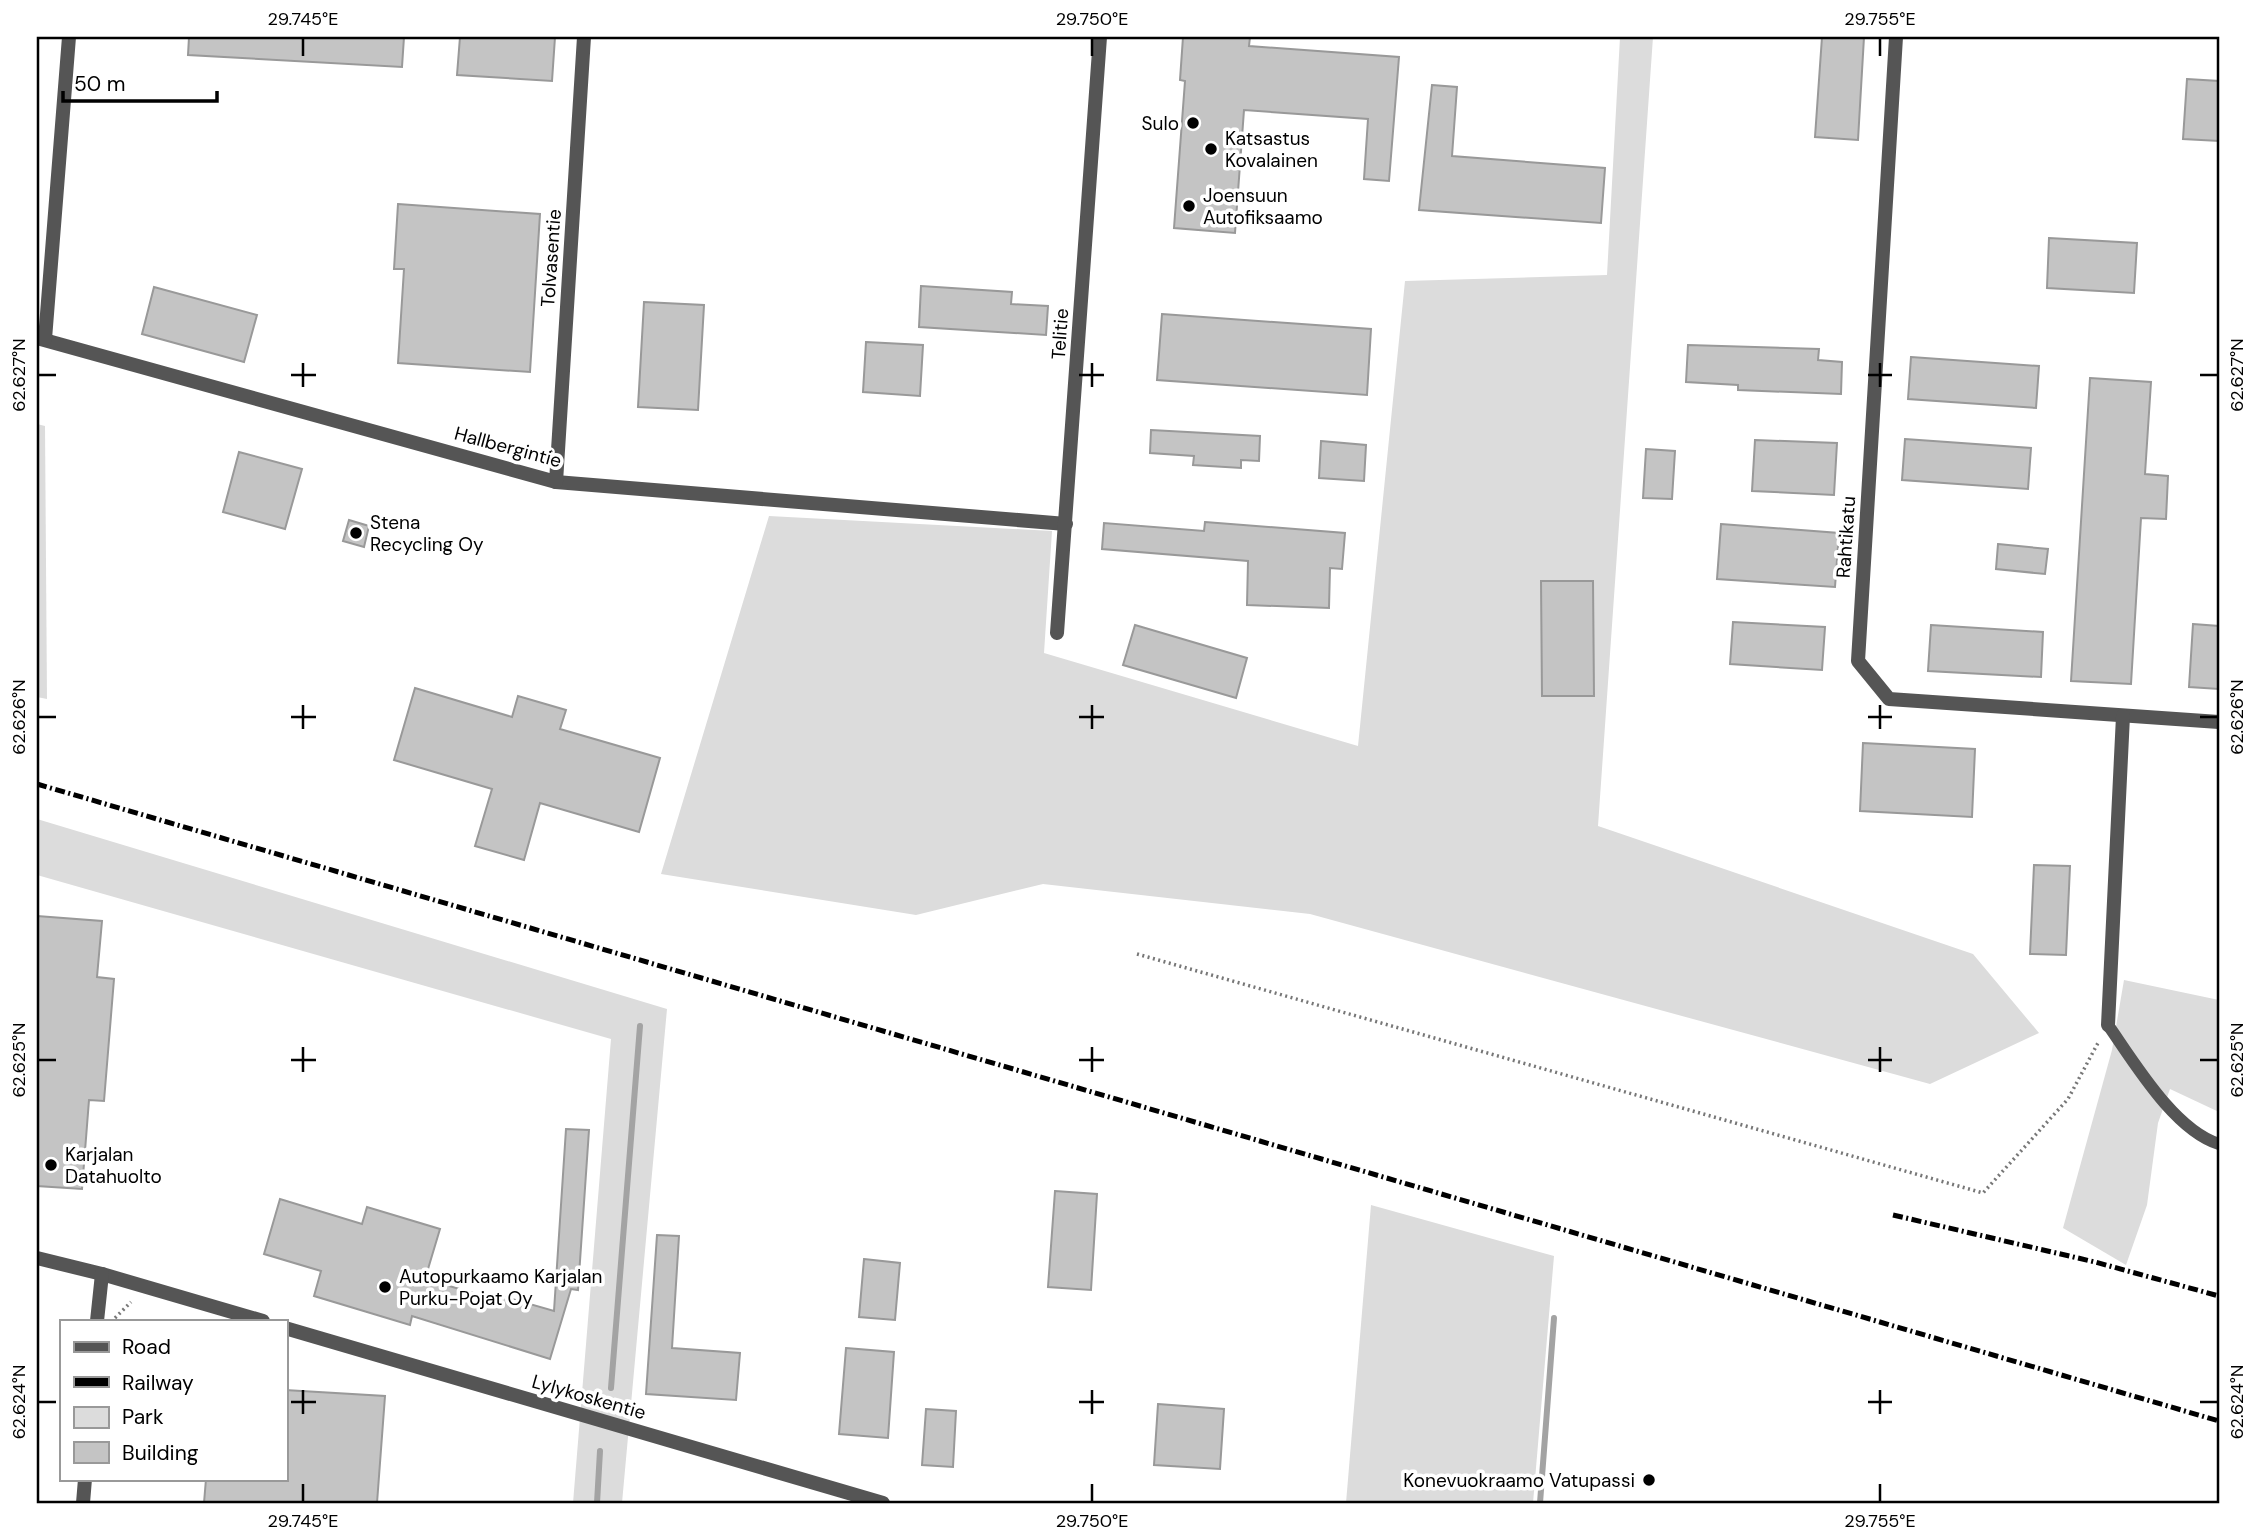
<svg xmlns="http://www.w3.org/2000/svg" width="2256" height="1540" font-family="'DM Sans',sans-serif">
  <style>
    .green { fill: #dcdcdc }
    .lines { fill: none; stroke-linecap: round; stroke-linejoin: round }
    .stream { stroke: #a3a3a3; stroke-width: 6 }
    .building { fill: #c4c4c4; stroke: #999; stroke-width: 2 }
    .path { stroke: #777; stroke-width: 3.5; stroke-dasharray: 2 3.5; stroke-linecap: butt }
    .lane { stroke: #555; stroke-width: 12 }
    .street { stroke: #555; stroke-width: 14 }
    .rail { stroke: #000; stroke-width: 5; stroke-dasharray: 10 3.5 2 3.5; stroke-linecap: butt }
    .ticks { fill: none; stroke: #000; stroke-width: 2.5 }
    .poi-dot { fill: #000; stroke: #fff; stroke-width: 2.5 }
    .labels { text-anchor: middle; dominant-baseline: central; stroke-width: 7; stroke-linejoin: round; paint-order: stroke }
    .poi-label { font-size: 19px; fill: #000; stroke: #fff; text-anchor: start }
    .street-label { font-size: 19px; fill: #000; stroke: #fff }
    .neatline { fill: none; stroke: #000; stroke-width: 2.5 }
    .ticks-label { font-size: 18px; text-anchor: middle; fill: #000 }
  </style>
  <rect width="100%" height="100%" fill="#fff"/>
  <!-- green -->
  <g class="green">
    <path d="M1620,37h33l-55,789 375,128 66,79 -109,51 -620,-170 -267,-30 -127,31 -255,-41 108,-358 283,15 -8,122 314,93 47,-465 202,-6z"/>
    <path d="M37,424l8,2 2,273 -10,-2z"/>
    <path d="M37,819l630,190 -45,494h-49l38,-464 -574,-164z"/>
    <path d="M2124,980l95,20v112l-49,-23 -12,34 -11,82 -21,60 -63,-37 49,-178z"/>
    <path d="M1371,1205l183,51 -21,247h-187z"/>
  </g>
  <g class="lines">
    <!-- stream -->
    <g class="stream">
      <path d="M611,1388l29,-362"/>
      <path d="M597,1503l3,-52"/>
      <path d="M1540,1503l14,-185"/>
    </g>
  </g>
  <!-- building -->
  <g class="building">
    <path d="M189,37h215l-2,30 -214,-12z"/>
    <path d="M460,37h95l-3,44 -95,-6z"/>
    <path d="M1183,37h67l-1,9 150,11 -10,124 -25,-2 4,-60 -124,-9 -9,123 -61,-5 11,-147 -5,-1z"/>
    <path d="M1822,37h42l-6,103 -43,-3z"/>
    <path d="M2187,79l32,2v60l-36,-2z"/>
    <path d="M1432,85l25,2 -5,69 153,12 -4,55 -182,-13z"/>
    <path d="M398,204l142,10 -10,158 -132,-9 6,-94h-10z"/>
    <path d="M2049,238l88,5 -3,50 -87,-5z"/>
    <path d="M921,286l91,6 -1,12 37,2 -2,29 -127,-8z"/>
    <path d="M154,287l103,28 -13,47 -102,-28z"/>
    <path d="M644,302l60,3 -6,105 -60,-3z"/>
    <path d="M1162,314l209,15 -4,66 -210,-15z"/>
    <path d="M866,342l57,3 -3,51 -57,-4z"/>
    <path d="M1688,345l131,4 -1,11 24,2 -1,32 -103,-4v-5l-52,-3z"/>
    <path d="M1911,357l128,9 -3,42 -128,-9z"/>
    <path d="M2090,378l61,4 -6,92 23,2 -2,43 -25,-1 -10,166 -60,-3z"/>
    <path d="M1151,430l109,6 -1,25 -18,-1v8l-48,-3 1,-9 -44,-3z"/>
    <path d="M1905,439l126,9 -3,41 -126,-9z"/>
    <path d="M1755,440l82,3 -3,52 -82,-4z"/>
    <path d="M1321,441l45,4 -2,36 -45,-3z"/>
    <path d="M1646,449l29,2 -3,48 -29,-1z"/>
    <path d="M239,452l63,17 -17,60 -62,-17z"/>
    <path d="M349,520l20,6 -5,21 -21,-6z"/>
    <path d="M1205,522l140,11 -3,36 -12,-1 -1,40 -82,-3 1,-44 -146,-12 2,-26 100,8z"/>
    <path d="M1721,524l118,9 -4,54 -118,-8z"/>
    <path d="M1998,544l50,5 -3,25 -49,-5z"/>
    <path d="M1541,581h52l1,115h-52z"/>
    <path d="M1733,622l92,5 -3,43 -92,-6z"/>
    <path d="M2193,624l26,2v63l-30,-2z"/>
    <path d="M1135,625l112,33 -11,40 -113,-33z"/>
    <path d="M1931,625l112,7 -2,45 -113,-6z"/>
    <path d="M415,688l97,29 6,-21 48,14 -6,19 100,29 -21,74 -99,-29 -16,57 -49,-14 17,-57 -98,-29z"/>
    <path d="M1863,743l112,6 -3,68 -112,-6z"/>
    <path d="M2034,865l36,1 -4,89 -36,-1z"/>
    <path d="M37,916l65,5 -5,56 17,2 -10,122 -15,-1 -7,89 -45,-3z"/>
    <path d="M566,1129l23,1 -11,160 -7,-1 -21,70 -138,-43 -2,9 -96,-29 7,-25 -57,-17 16,-55 82,25 5,-17 73,22 -15,50 76,22 1,-5 52,15z"/>
    <path d="M1055,1191l42,3 -6,96 -43,-3z"/>
    <path d="M657,1235l22,1 -7,112 68,5 -4,47 -90,-6z"/>
    <path d="M864,1259l36,4 -5,57 -36,-3z"/>
    <path d="M846,1348l48,4 -6,86 -49,-4z"/>
    <path d="M285,1390l100,6 -8,107h-173l2,-24h79z"/>
    <path d="M1158,1404l66,5 -4,60 -66,-4z"/>
    <path d="M926,1409l30,2 -3,56 -31,-2z"/>
  </g>
  <g class="lines">
    <!-- path -->
    <g class="path">
      <path d="M1137,954l846,239 85,-94 31,-58"/>
      <path d="M115,1318l16,-16"/>
    </g>
    <!-- lane -->
    <path class="lane" d="M2108,1025c26,37 66,105 111,119"/>
    <!-- street -->
    <g class="street">
      <path d="M1896,37l-38,624 31,38 330,23"/>
      <path d="M37,338l519,144 510,42"/>
      <path d="M45,339l24,-302"/>
      <path d="M556,482l28,-445"/>
      <path d="M1057,633l43,-596"/>
      <path d="M2108,1025l15,-309"/>
      <path d="M37,1258l65,16 161,47"/>
      <path d="M97,1321l5,-47"/>
      <path d="M285,1328l598,175"/>
      <path d="M83,1503l2,-24"/>
    </g>
    <!-- rail -->
    <g class="rail">
      <path d="M37,784l2182,637"/>
      <path d="M1893,1215l202,47 124,34"/>
    </g>
  </g>
  <!-- ticks -->
  <path class="ticks" d="M303,38v18M1092,38v18M1880,38v18M303,363v24M1092,363v24M1880,363v24M38,375h18M291,375h25M1079,375h25M1868,375h24M2200,375h18M303,705v24M1092,705v24M1880,705v24M38,717h18M291,717h25M1079,717h25M1868,717h24M2200,717h18M303,1047v25M1092,1047v25M1880,1047v25M38,1060h18M291,1060h25M1079,1060h25M1868,1060h24M2200,1060h18M303,1390v24M1092,1390v24M1880,1390v24M38,1402h18M291,1402h25M1079,1402h25M1868,1402h24M2200,1402h18M303,1484v18M1092,1484v18M1880,1484v18"/>
  <!-- markers -->
  <g class="poi-dot">
    <circle cx="1193" cy="123" r="7"/>
    <circle cx="1211" cy="149" r="7"/>
    <circle cx="1189" cy="206" r="7"/>
    <circle cx="356" cy="533" r="7"/>
    <circle cx="51" cy="1165" r="7"/>
    <circle cx="385" cy="1287" r="7"/>
    <circle cx="1649" cy="1480" r="7"/>
  </g>
  <g class="labels">
    <!-- poi labels -->
    <g class="poi-label">
      <text x="1179" y="123" text-anchor="end">Sulo</text>
      <text x="1225" y="138">Katsastus<tspan x="1225" dy="22">Kovalainen</tspan></text>
      <text x="1203" y="195">Joensuun<tspan x="1203" dy="22">Autofiksaamo</tspan></text>
      <text x="370" y="522">Stena<tspan x="370" dy="22">Recycling Oy</tspan></text>
      <text x="65" y="1154">Karjalan<tspan x="65" dy="22">Datahuolto</tspan></text>
      <text x="399" y="1276">Autopurkaamo Karjalan<tspan x="399" dy="22">Purku-Pojat Oy</tspan></text>
      <text x="1635" y="1480" text-anchor="end">Konevuokraamo Vatupassi</text>
    </g>
    <!-- street labels -->
    <g class="street-label">
      <text transform="translate(551 258) rotate(-86)">Tolvasentie</text>
      <text transform="translate(1060 334) rotate(-86)">Telitie</text>
      <text transform="translate(508 447) rotate(15)">Hallbergintie</text>
      <text transform="translate(1846 537) rotate(-86)">Rahtikatu</text>
      <text transform="translate(589 1397) rotate(16)">Lylykoskentie</text>
    </g>
  </g>
  <!-- border -->
  <rect width="2256" height="1540" fill="none" stroke="#ffffff" stroke-width="77"/>
  <!-- legend -->
  <rect x="60" y="1320" width="228" height="161" fill="#ffffff" stroke="#999999" stroke-width="2"/>
  <rect x="74" y="1342" width="35" height="10" fill="#555555" stroke="#999999" stroke-width="2"/>
  <text x="122" y="1354" font-size="21" fill="#000000">Road</text>
  <rect x="74" y="1377" width="35" height="10" fill="#000000" stroke="#999999" stroke-width="2"/>
  <text x="122" y="1390" font-size="21" fill="#000000">Railway</text>
  <rect x="74" y="1407" width="35" height="21" fill="#dcdcdc" stroke="#999999" stroke-width="2"/>
  <text x="122" y="1424" font-size="21" fill="#000000">Park</text>
  <rect x="74" y="1442" width="35" height="21" fill="#c4c4c4" stroke="#999999" stroke-width="2"/>
  <text x="122" y="1460" font-size="21" fill="#000000">Building</text>
  <!-- scale -->
  <path d="M63 91v10h154v-10" fill="none" stroke="#000000" stroke-width="3.5"/>
  <text x="74" y="91" font-size="21" fill="#000000" stroke="#ffffff" stroke-width="5" paint-order="stroke">50 m</text>
  <rect x="38" y="38" width="2180" height="1464" class="neatline"/>
  <g class="ticks-label">
    <text x="303" y="25">29.745°E</text>
    <text x="1092" y="25">29.750°E</text>
    <text x="1880" y="25">29.755°E</text>
    <text transform="translate(19 375) rotate(-90)" y="6">62.627°N</text>
    <text transform="translate(2237 375) rotate(-90)" y="6">62.627°N</text>
    <text transform="translate(19 717) rotate(-90)" y="6">62.626°N</text>
    <text transform="translate(2237 717) rotate(-90)" y="6">62.626°N</text>
    <text transform="translate(19 1060) rotate(-90)" y="6">62.625°N</text>
    <text transform="translate(2237 1060) rotate(-90)" y="6">62.625°N</text>
    <text transform="translate(19 1402) rotate(-90)" y="6">62.624°N</text>
    <text transform="translate(2237 1402) rotate(-90)" y="6">62.624°N</text>
    <text x="303" y="1527">29.745°E</text>
    <text x="1092" y="1527">29.750°E</text>
    <text x="1880" y="1527">29.755°E</text>
  </g>
</svg>
